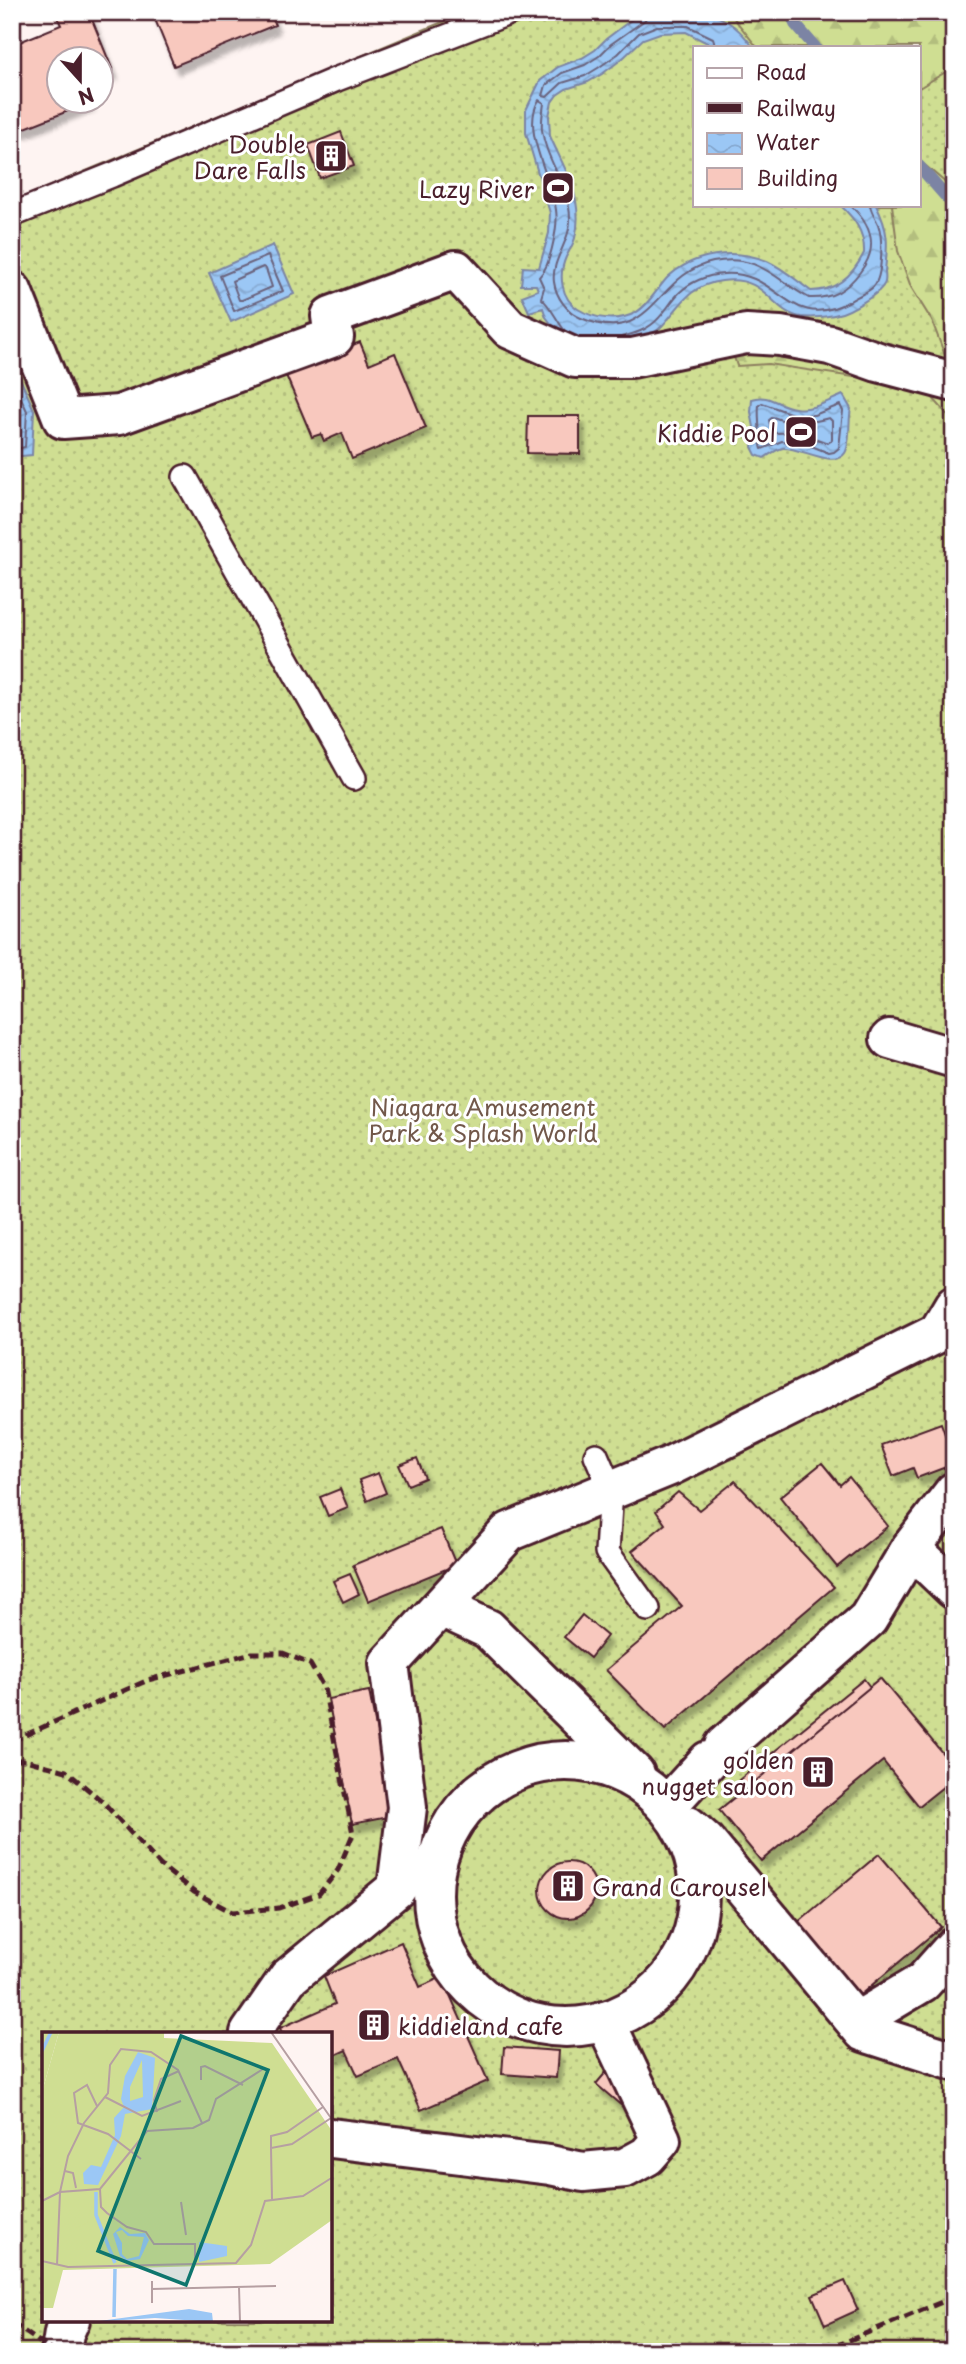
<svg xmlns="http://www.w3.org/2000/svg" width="966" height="2364" font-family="'Playpen Sans',sans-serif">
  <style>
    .grass { fill: url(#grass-dots); stroke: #8c7e5e; stroke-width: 2; fill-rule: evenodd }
    .forest { fill: url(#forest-firs); stroke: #8c7e5e; stroke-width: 2 }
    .water { fill: url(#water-waves); stroke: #7b84a4; stroke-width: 2 }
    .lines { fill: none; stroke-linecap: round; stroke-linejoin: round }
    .shore { stroke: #6a627c; stroke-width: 2 }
    .stream { stroke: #7b84a4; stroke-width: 12 }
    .building { fill: #f8c8be; stroke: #4a1f2b; stroke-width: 2; filter: url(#shadow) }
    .lane-casing { stroke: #4a1f2b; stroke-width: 28 }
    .street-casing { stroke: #4a1f2b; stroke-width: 44 }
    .lane { stroke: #fff; stroke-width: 23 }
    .street { stroke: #fff; stroke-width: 38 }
    .rail { stroke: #4a1f2b; stroke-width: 5; stroke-dasharray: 10 5; stroke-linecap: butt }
    .labels { text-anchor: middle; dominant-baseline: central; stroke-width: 6; stroke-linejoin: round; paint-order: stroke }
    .poi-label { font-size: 23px; fill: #4a1f2b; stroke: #fff; text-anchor: end }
    .park-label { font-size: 23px; fill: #72584a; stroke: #fff }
    .inset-river { fill: none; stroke: #9bc7f5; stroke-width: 3.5 }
    .inset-road { fill: none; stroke: #b69fa2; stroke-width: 2 }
    .view { fill: #0f766e; fill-opacity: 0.15; stroke: #0f766e; stroke-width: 3.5 }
    .inset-edge { fill: none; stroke: #4a1f2b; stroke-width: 3.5 }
  </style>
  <defs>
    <pattern id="grass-dots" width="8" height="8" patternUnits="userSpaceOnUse" patternTransform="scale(1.75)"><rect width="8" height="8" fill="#cfde92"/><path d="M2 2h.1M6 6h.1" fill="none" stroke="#b3be7e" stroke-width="1.8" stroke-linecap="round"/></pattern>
    <pattern id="forest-firs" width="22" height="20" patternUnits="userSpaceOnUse" patternTransform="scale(1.75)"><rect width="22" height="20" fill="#cfde92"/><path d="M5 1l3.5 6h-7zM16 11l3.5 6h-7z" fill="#b3be7e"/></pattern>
    <pattern id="water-waves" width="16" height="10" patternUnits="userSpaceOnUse" patternTransform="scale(1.75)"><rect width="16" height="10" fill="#9bc7f5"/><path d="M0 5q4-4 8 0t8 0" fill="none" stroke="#87aad2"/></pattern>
    <filter id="shadow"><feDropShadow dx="4.5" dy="8" stdDeviation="2" flood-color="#0004"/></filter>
  </defs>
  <rect width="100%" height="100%" fill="#fef4f2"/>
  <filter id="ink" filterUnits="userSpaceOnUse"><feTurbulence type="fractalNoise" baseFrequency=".0143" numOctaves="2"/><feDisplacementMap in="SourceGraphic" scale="14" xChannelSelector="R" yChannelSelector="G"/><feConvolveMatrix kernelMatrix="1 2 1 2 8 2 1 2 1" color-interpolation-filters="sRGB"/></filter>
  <g filter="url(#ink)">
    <!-- grass -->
    <path class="grass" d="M466,12h488v2332l-24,8h-918v-2150zM695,47h224v158h-224zM44,2033h287v287h-287z"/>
    <!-- forest -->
    <g class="forest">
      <path d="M729,12h225v30l-7,29 -28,17v-41h-162z"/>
      <path d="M919,160l35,30v232l-22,-25 15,-36 -15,-40 -21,-34 -13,-36 -6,-46h27z"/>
      <path d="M747,340l109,31 -3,6 -85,-13 -31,2 -6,-18z"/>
    </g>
    <!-- water -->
    <g class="water">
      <path d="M651,12c46,0 72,-7 102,35h-38l-29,-15 -26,1 -17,6 -21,20 -20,15 -14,8 -22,7 -9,6 -5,7 -3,14 1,20c9,21 22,43 26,65 2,11 2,26 -1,37 -2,7 -6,13 -9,19 -8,18 -5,41 12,52 16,10 40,13 57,4 12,-6 22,-24 32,-35 26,-25 67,-30 100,-17 16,7 30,20 44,30 26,0 42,-16 53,-38 1,-21 -10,-35 -24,-48h36c13,26 12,38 9,66 0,4 1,7 0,11 -3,11 -36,30 -47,32 -10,3 -26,4 -37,3 -31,-5 -33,-42 -79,-36 -47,6 -45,45 -80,58 -12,4 -63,0 -79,0l-17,-22 -3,-9 -14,4 -7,-16 16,-6 -2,-5h-15l2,-18 16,1 10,-35 1,-20 -24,-80v-23l14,-29 18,-14 24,-9 13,-8 11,-11 29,-22z"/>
      <path d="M273,245l21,49 -63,28 -22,-49z"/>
      <path d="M12,360l22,50 -2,45 -20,2z"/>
      <path d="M843,395l8,14c-3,12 0,35 -6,44 -10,16 -45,-6 -62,-5 -6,1 -14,7 -19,10l-8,-3 -4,-8 2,-20 -3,-15 1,-13c18,-6 25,7 43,9 17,3 33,-7 48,-13z"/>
    </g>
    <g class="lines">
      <!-- shore -->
      <g class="shore">
        <path d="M648,12l-3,8 -34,24 -12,12 -14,9 -23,8 -16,12 -3,11 4,1 15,-14 23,-7 13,-8 20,-14 21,-21 18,-7h31l25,12 3,9"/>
        <path d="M268,256l15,35 -49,20 -14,-35z"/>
        <path d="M263,267l3,2 6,18 -30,13h-3l-7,-19z"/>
        <path d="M565,331c-9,-11 -14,-25 -24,-33l3,-10 -5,-11c8,-8 10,-18 13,-29 3,-12 6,-25 4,-38 -4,-32 -36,-80 -17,-110l5,3c-1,9 -3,18 -2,27 4,32 29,57 28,91 0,21 -19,39 -16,61 2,15 13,30 27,36 72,31 73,-44 132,-56 46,-9 61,17 96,36 24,1 37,-8 51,-26 19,-24 12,-47 -10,-67"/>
        <path d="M621,337c11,-3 21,-5 30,-12 12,-8 18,-22 28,-32 11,-11 28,-18 44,-19 57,-5 65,61 127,27 7,-5 17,-8 23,-14 10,-10 10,-49 5,-63 -3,-7 -7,-12 -8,-19"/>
        <path d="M12,378l15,33 -2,36 -13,3"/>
        <path d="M762,403l33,12h19l26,-10 3,6 -4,37 -5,4 -5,1 -20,-8 -27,-4 -20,8c-2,-4 -4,-37 -3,-44z"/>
        <path d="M773,417c23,9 33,7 56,1l3,3v19l-4,3c-18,-7 -38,-13 -56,-9l-3,-14z"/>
      </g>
      <!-- stream -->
      <g class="stream">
        <path d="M790,12l5,12 20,23"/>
        <path d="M919,166l35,40"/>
      </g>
    </g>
    <!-- building -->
    <g class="building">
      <path d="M55,12h34l24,59 -11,5v-16h-42v42h31l-71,28 -8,-16v-69l49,-20z"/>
      <path d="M152,12h118l5,13 -101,41z"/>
      <path d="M341,132l13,34 -34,12 -12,-33z"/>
      <path d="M360,342l9,22 26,-11 31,75 -74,31 -10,-26 -18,8 -3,-7 -9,3 -27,-64z"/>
      <path d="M528,416h52v38l-53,-1z"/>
      <path d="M941,1423l6,17 7,-3v27l-37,14 -4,-10 -20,8 -12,-31z"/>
      <path d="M417,1458l8,20 -17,7 -9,-20z"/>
      <path d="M822,1463l18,22 9,-8 39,49 -51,41 -57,-70z"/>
      <path d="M378,1473l8,20 -19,8 -8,-21z"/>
      <path d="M735,1481l99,106 -169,143 -59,-60 76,-64 -50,-55 33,-27 -9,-13 22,-19 21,18z"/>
      <path d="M340,1489l8,19 -20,8 -8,-19z"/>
      <path d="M441,1529l15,36 -88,36 -15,-36z"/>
      <path d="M350,1574l9,20 -16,8 -10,-21z"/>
      <path d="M582,1615l25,21 -17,22 -26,-21z"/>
      <path d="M880,1678l74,89v11l-35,28 -36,-45 -122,100 -42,-51z"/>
      <path d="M864,1679l6,8 -124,102 -7,-9z"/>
      <path d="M369,1691l24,125 -41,8 -24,-125z"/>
      <path d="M879,1854l62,73 -81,68 -62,-73z"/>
      <circle cx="568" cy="1890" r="28"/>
      <path d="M401,1942l19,45 22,-10 46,104 -67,29 -23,-51 -40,17 -12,-26 -15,7v-24h-49l-2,-5 55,-24 -11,-28z"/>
      <path d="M504,2047l54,4 -2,27 -54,-4z"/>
      <path d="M607,2071l27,22 -11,14 -27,-23z"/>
      <path d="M845,2281l13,29 -33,15 -13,-30z"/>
    </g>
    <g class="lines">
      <defs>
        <g id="lane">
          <path d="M12,215l100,-40 225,-96 174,-67"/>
          <path d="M185,477l169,301"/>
          <path d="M596,1455l15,35 -4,62 41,57"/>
        </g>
        <g id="street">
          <path d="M12,291l51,128 56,-4 215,-78 -3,-21 125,-46 54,59 65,29h57l114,-24 34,2 50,9 48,17 76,20"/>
          <path d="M890,1039l64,19"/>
          <path d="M911,1548l43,41"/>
          <path d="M441,1607l47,22 147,145"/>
          <path d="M724,1746l144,-127 43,-71 43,-56"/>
          <circle cx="566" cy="1894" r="133"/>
          <path d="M667,1806l41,-45"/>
          <path d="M688,1826l17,15 159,191 90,29"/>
          <path d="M856,2022l67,-40 31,-35"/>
          <path d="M250,2033l38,-55 109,-90 10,-81 -18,-144 120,-131 161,-66 268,-133 16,-27"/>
          <path d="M331,2138l219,27 33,7 42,-4 22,-12 14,-16 -56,-119"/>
          <path d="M61,2352l3,-19 6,-13"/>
        </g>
      </defs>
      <!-- lane casing -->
      <use href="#lane" class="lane-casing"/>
      <!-- street casing -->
      <use href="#street" class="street-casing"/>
      <!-- lane -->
      <use href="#lane" class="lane"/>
      <!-- street -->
      <use href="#street" class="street"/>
      <!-- rail -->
      <g class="rail">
        <path d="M12,1741l136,-61 104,-27h31l27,11 14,24 29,146 -15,36 -19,24 -40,14 -47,4 -38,-20 -34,-27 -57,-63 -37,-31 -41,-11h-13"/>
        <path d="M12,2323l42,29"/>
        <path d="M821,2352l133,-55"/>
      </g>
    </g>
  </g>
  <!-- icons -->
  <defs>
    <symbol id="building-square" viewBox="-11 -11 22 22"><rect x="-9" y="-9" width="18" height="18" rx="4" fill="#4a1f2b" stroke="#fff"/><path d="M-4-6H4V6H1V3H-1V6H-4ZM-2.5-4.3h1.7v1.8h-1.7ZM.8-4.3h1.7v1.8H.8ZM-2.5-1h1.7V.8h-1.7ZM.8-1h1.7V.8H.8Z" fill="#fff"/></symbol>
    <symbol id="stadium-square" viewBox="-11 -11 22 22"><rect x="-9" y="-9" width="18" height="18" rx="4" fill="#4a1f2b" stroke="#fff"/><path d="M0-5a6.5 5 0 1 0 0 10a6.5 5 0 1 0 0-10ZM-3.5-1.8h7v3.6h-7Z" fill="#fff"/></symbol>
  </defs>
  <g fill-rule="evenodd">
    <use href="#building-square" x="312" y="137" width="38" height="38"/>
    <use href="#stadium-square" x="539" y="169" width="38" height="38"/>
    <use href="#stadium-square" x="782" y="413" width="38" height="38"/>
    <use href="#building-square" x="799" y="1753" width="38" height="38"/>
    <use href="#building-square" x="549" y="1867" width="38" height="38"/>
    <use href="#building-square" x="355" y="2006" width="38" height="38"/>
  </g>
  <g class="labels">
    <!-- poi labels -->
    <g class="poi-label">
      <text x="306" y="143">Double<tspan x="306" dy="26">Dare Falls</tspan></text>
      <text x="534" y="188">Lazy River</text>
      <text x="776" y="432">Kiddie Pool</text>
      <text x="794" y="1759">golden<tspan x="794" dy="26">nugget saloon</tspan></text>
      <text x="592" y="1886" text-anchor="start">Grand Carousel</text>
      <text x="398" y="2025" text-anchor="start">kiddieland cafe</text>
    </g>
    <!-- park labels -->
    <g class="park-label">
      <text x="483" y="1106">Niagara Amusement<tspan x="483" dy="26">Park &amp; Splash World</tspan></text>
    </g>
  </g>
  <!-- overview -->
  <g transform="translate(42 2032)">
    <rect width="290" height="290" fill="#fef4f2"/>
    <path d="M17,0h105v6l108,5 60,88v89l-62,44 -207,6 -10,38h-11v-216z" fill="#cfde92"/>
    <path d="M0,0h17l-17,60zM62,141l8,9 -4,14 7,20 -3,19 12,30 -27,-1 5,-19 8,-1 -10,-23h7v-6l-6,-17 -7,1 -7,24 -11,5 -3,-5 15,-34h8z" fill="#cfde92"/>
    <path d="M96,20l17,6 -3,51 -27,5 -4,22 -23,49 -14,-1 -1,-11 8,-8 10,2 14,-32 -1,-17 10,-11 -3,-8 4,-23zM100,28l1,37 -13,4v-14zM78,195l10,7 15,-1 4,7 -9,19 -13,2 -7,-5 -7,-22zM80,198l6,6 16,1 -5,19 -12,3 -5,-5v-11l-6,-11zM157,210l28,4v10l-28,6zM147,277l23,4 1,9 -58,-4 -63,4z" fill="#9bc7f5" fill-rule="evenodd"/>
    <path class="inset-river" d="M0,19l9,-19M54,160v23l19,48M72,285l1,-48"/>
    <path class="inset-road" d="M229,0l62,89M159,48v-13l4,-1 38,19M63,65l37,19 39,-15M55,74l-10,-21 -13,8 4,30 30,11 33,25M115,80l-3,-12 7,-21 18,-8M229,116v-12l16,-4 36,-25M23,139l8,2 3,15M58,157l1,18 6,6 20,14 19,5 8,12h41v15M230,167l-1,-51 21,-4 39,-26M0,169l18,-9 8,-36 16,-33 24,-30 2,-28 11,-16 30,3 27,18 24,53M139,170l5,33M0,229l26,6 168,-4 15,-18 14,-44 38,-5 30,-19M15,233l3,-73 40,-3 47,-58 46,-3 16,-8 7,-21 47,-30M110,249v22M197,255l1,35M110,257l124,-3"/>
    <path class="view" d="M139,4l87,34 -82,215 -88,-34z"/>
    <rect width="290" height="290" class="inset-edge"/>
  </g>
  <!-- margin -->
  <rect width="966" height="2364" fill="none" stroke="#fff" stroke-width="42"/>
  <rect x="21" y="21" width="924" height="2322" fill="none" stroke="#4a1f2b" stroke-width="2.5" filter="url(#ink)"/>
  <!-- legend -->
  <rect x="693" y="46" width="228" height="161" fill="#ffffff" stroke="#b7a5aa" stroke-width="2"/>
  <rect x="707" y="68" width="35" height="10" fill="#ffffff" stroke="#b7a5aa" stroke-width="2"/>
  <text x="756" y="80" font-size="21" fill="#4a1f2b">Road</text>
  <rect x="707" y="103" width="35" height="10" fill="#4a1f2b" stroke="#b7a5aa" stroke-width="2"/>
  <text x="756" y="116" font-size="21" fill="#4a1f2b">Railway</text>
  <rect x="707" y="133" width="35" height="21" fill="url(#water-waves)" stroke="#b7a5aa" stroke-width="2"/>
  <text x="756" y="150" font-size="21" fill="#4a1f2b">Water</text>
  <rect x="707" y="168" width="35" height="21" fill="#f8c8be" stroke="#b7a5aa" stroke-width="2"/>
  <text x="756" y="186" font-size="21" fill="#4a1f2b">Building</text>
  <!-- north arrow -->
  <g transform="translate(80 80) rotate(159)"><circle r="33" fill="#ffffff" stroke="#b7a5aa" stroke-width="2"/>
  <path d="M0-5L12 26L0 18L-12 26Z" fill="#4a1f2b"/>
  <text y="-10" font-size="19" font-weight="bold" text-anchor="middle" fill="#4a1f2b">N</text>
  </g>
</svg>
